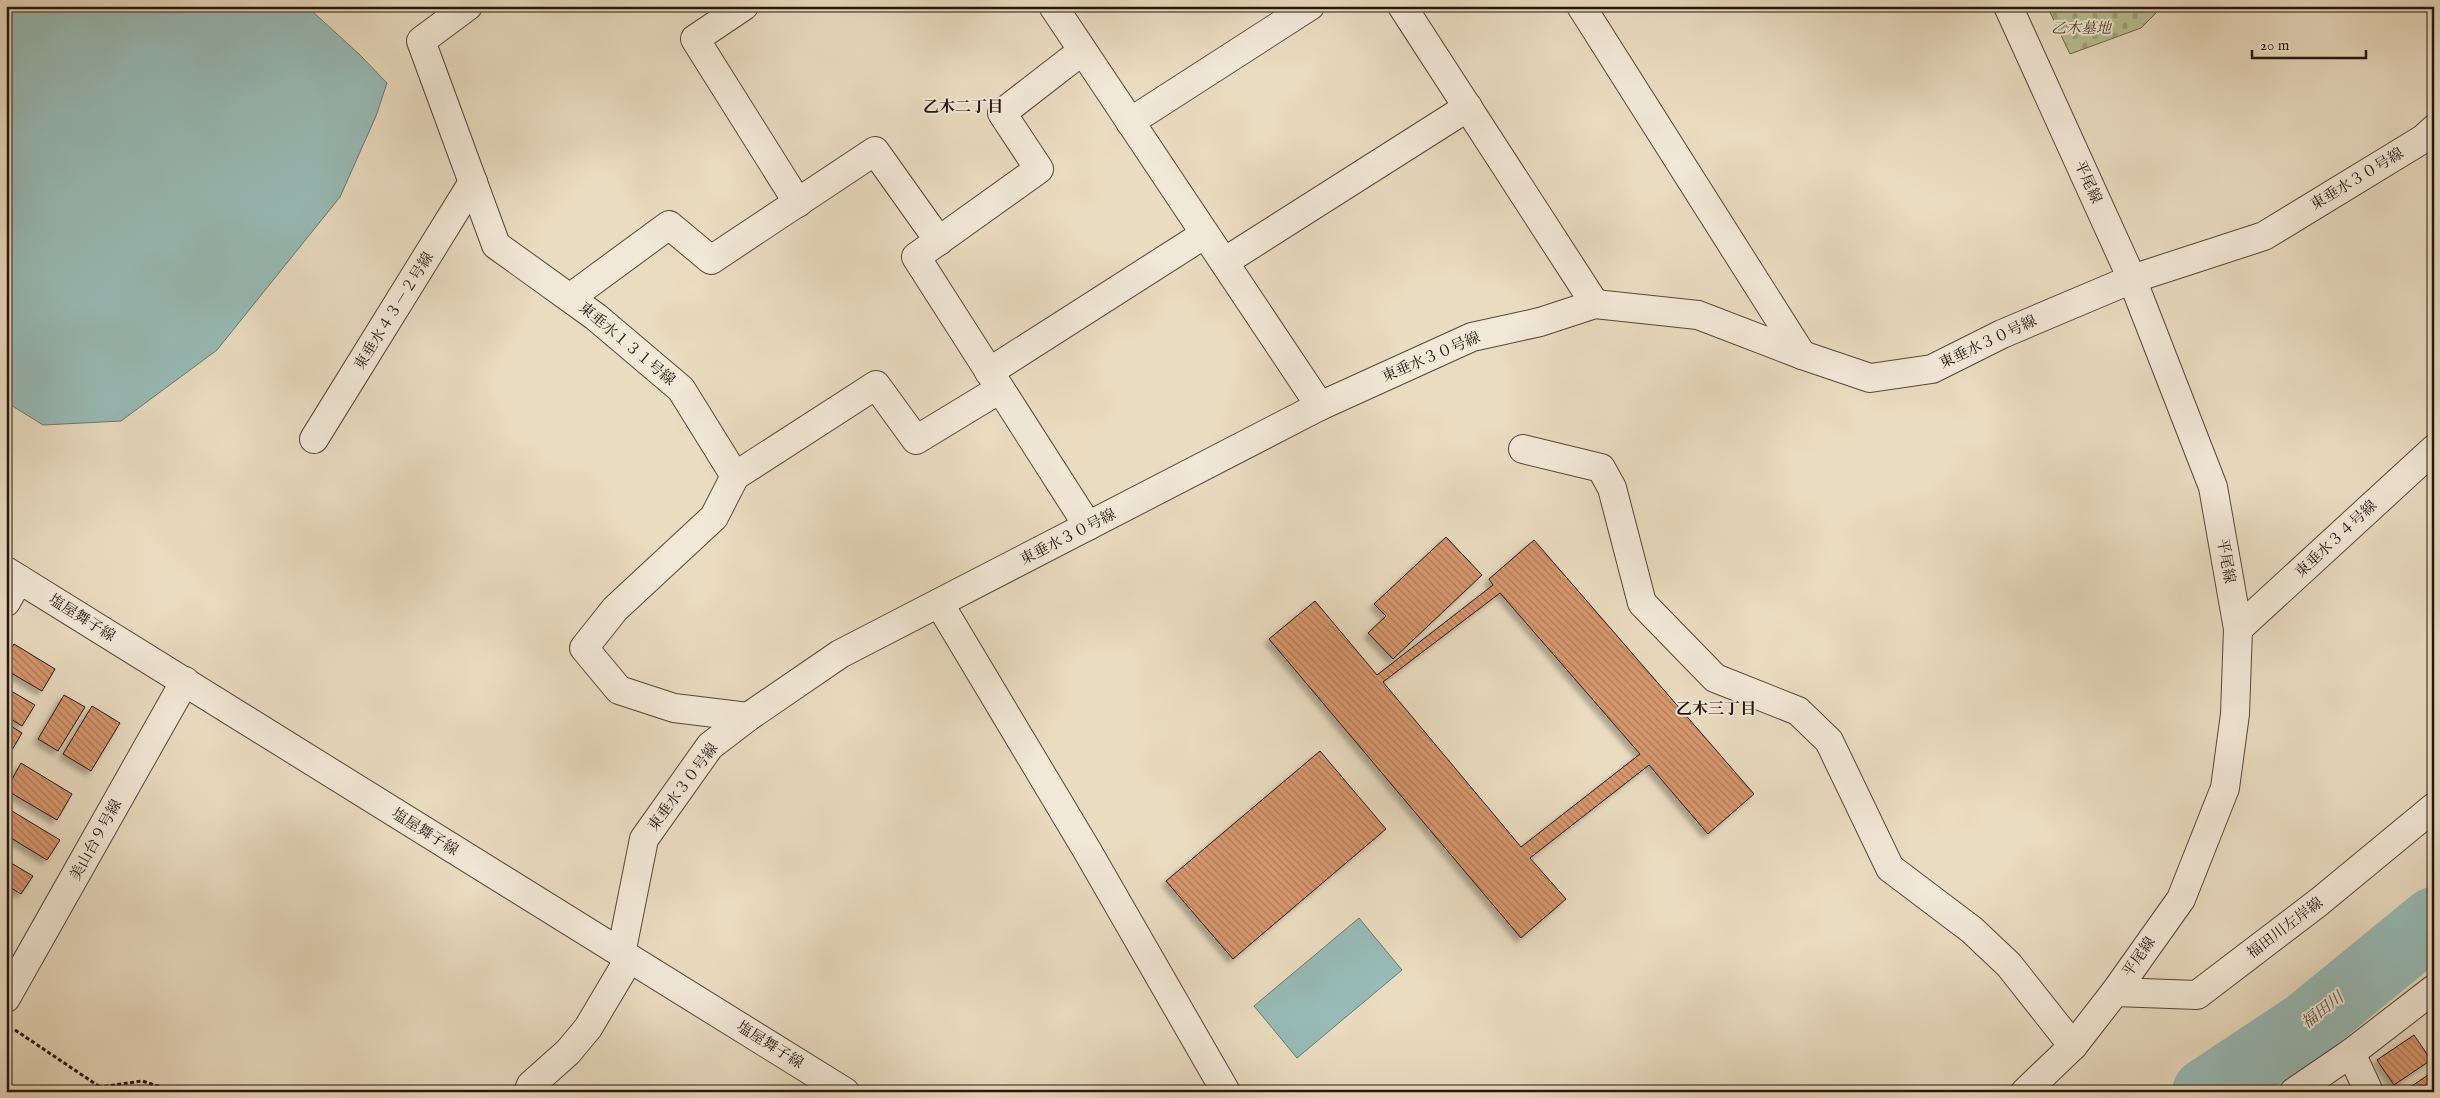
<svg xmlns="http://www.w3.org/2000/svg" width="2440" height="1098" font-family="'IM FELL English','Noto Serif JP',serif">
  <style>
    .cemetery { fill: url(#cemetery-stones); stroke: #6e6a50 }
    .water { fill: #98bbb6; stroke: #6a7973 }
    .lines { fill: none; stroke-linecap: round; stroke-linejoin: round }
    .river { stroke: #98bbb6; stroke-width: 68 }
    .building { fill: url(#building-back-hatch); stroke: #24150f; fill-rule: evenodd; filter: url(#shadow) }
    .minor-casing { stroke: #56473b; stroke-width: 30 }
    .path { stroke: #24150f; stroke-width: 3; stroke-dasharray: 4 2.5; stroke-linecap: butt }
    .minor { stroke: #f1e8d6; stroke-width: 28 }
    .labels { text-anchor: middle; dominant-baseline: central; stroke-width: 4; stroke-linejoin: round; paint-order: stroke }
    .park-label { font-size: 15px; font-style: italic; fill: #504836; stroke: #f1e8d6 }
    .street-label { font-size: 15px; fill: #24150f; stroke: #f1e8d6 }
    .neighbourhood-label { font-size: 16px; font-weight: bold; fill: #24150f; stroke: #f1e8d6 }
    .water-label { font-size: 16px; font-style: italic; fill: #4d4f49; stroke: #f1e8d6 }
  </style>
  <defs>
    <pattern id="cemetery-stones" width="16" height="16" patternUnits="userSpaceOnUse" patternTransform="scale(1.25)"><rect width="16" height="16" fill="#b8c091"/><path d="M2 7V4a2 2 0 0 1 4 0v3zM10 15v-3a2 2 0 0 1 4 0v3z" fill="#9ea47c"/></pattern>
    <pattern id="building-back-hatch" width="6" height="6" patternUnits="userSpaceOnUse" patternTransform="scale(1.25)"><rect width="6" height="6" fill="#d7976e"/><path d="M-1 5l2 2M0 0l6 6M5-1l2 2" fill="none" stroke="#ae7a59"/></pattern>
    <filter id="shadow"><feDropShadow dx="-4.5" dy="4.5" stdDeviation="2.5" flood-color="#0004"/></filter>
  </defs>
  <rect width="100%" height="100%" fill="#eadcc0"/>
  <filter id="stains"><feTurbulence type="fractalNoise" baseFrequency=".004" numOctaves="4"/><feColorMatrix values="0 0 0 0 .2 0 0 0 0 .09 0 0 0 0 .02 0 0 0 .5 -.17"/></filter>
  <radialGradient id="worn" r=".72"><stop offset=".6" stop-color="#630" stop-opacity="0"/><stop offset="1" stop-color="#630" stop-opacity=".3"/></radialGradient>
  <!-- cemetery -->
  <path class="cemetery" d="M2047,6h116l-22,22 -71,26z"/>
  <!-- water -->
  <g class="water">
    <path d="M6,6h305l2,6 47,43 27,28 -11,33 -36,81 -123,153 -96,71 -78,4 -37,-23z"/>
    <path d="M1359,918l43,52 -105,88 -43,-52z"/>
  </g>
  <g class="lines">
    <!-- river -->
    <path class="river" d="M2206,1092l101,-67 127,-104"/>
  </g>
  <!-- building -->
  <g class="building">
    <path d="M1446,537l36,38 -89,84 -25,-26 18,-17 -12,-12z"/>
    <path d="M1534,540l220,254 -46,40 -59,-69 -119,93 36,41 -45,39 -252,-299 46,-38 62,74 116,-90 -4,-6zM1500,593l140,161 -119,93 -138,-165z"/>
    <path d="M14,644l41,25 -13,22 -36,-21v-14z"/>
    <path d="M6,688l29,17 -13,21 -16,-10z"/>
    <path d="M64,695l21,12 -27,44 -20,-12z"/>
    <path d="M92,706l28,17 -29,48 -28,-17z"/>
    <path d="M6,723l16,10 -16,27z"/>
    <path d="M1320,751l66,78 -153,130 -67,-78z"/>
    <path d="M21,763l51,31 -15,26 -51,-30z"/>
    <path d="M12,811l48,29 -13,20 -41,-25v-15z"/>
    <path d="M6,860l27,16 -12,18 -15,-9z"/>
    <path d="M2414,1035l17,25 -37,25 -17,-25z"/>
    <path d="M2434,1071v21h-31z"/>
  </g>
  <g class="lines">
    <defs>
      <g id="minor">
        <path d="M468,6l-47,35 75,204 100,72 85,72 54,87 -21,41 -99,92 -31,39 35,42 55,18 74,9"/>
        <path d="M744,6l-49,33 103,164"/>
        <path d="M1053,6l267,400"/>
        <path d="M1402,6l193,298"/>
        <path d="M1581,6l221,349"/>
        <path d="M2008,6l124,273 81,208 25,142 -3,85 -10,74 -44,111 -66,93 -42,54 -48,46"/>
        <path d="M1082,51l-80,62 37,56 -123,88 172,269"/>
        <path d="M1130,122l180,-116"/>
        <path d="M1224,262l244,-155"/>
        <path d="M571,297l98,-72 42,35 164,-109 64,90"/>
        <path d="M989,372l216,-138"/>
        <path d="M314,439l159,-257"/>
        <path d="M1523,449l78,19 11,20 30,115 73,75 83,33 31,30 61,127 82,62 37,35 64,81"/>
        <path d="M735,476l141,-91 40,55 84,-51"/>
        <path d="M6,571l839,521"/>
        <path d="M6,602l13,-23"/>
        <path d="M939,603l149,249 138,240"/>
        <path d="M2238,629l196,-180"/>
        <path d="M621,954l23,-115 66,-93 38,-29 92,-63 480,-248 152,-69 68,-15 55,-18 103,11 104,40 68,23 62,-9 70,-35 130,-55 132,-43 159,-97 11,-10"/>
        <path d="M2115,992l82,3 122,-93 115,-95"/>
        <path d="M6,998l179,-317"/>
        <path d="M2351,1053l18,39"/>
        <path d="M528,1092l3,-7 37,-33 20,-24 41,-69"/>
        <path d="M2294,1092l57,-39 83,-64"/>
      </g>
    </defs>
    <!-- minor casing -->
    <use href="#minor" class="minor-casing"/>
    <!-- path -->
    <g class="path">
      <path d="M15,1030l85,57"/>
      <path d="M107,1092l-7,-5 42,-6 34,11"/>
    </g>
    <!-- minor -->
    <use href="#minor" class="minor"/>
  </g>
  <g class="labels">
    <!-- park labels -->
    <g class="park-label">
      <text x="2081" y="28">乙木墓地</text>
    </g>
    <!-- street labels -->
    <g class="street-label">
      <text transform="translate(2357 179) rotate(-31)">東垂水３０号線</text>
      <text transform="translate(2088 182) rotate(66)">平尾線</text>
      <text transform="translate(394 311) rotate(-58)">東垂水４３－２号線</text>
      <text transform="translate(1988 342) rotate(-25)">東垂水３０号線</text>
      <text transform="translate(627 344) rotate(40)">東垂水１３１号線</text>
      <text transform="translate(1431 357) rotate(-23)">東垂水３０号線</text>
      <text transform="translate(1068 537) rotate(-27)">東垂水３０号線</text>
      <text transform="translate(2336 539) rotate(-43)">東垂水３４号線</text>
      <text transform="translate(2226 561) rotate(80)">平尾線</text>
      <text transform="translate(82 618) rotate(32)">塩屋舞子線</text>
      <text transform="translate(683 787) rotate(-53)">東垂水３０号線</text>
      <text transform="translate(425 832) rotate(32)">塩屋舞子線</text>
      <text transform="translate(96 840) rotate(-61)">美山台９号線</text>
      <text transform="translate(2285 928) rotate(-37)">福田川左岸線</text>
      <text transform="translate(2139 957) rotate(-55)">平尾線</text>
      <text transform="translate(770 1045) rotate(32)">塩屋舞子線</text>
    </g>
    <!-- neighbourhood labels -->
    <g class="neighbourhood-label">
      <text x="963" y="108">乙木二丁目</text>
      <text x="1716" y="710">乙木三丁目</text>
    </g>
    <!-- water labels -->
    <g class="water-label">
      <text transform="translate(2323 1011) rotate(-38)">福田川</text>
    </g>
  </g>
  <!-- margin -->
  <rect width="2440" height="1098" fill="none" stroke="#eadcc0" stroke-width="25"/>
  <rect x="8" y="8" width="2425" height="1083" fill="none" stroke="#24150f" stroke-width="2.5"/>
  <rect x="12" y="12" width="2415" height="1073" fill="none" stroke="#24150f"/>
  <!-- scale -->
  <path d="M2252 50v8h114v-8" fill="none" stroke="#24150f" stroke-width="2.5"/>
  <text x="2260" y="50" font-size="15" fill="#24150f" stroke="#f1e8d6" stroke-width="4" paint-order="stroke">20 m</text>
  <rect width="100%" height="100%" filter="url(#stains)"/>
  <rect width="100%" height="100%" fill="url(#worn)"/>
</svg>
